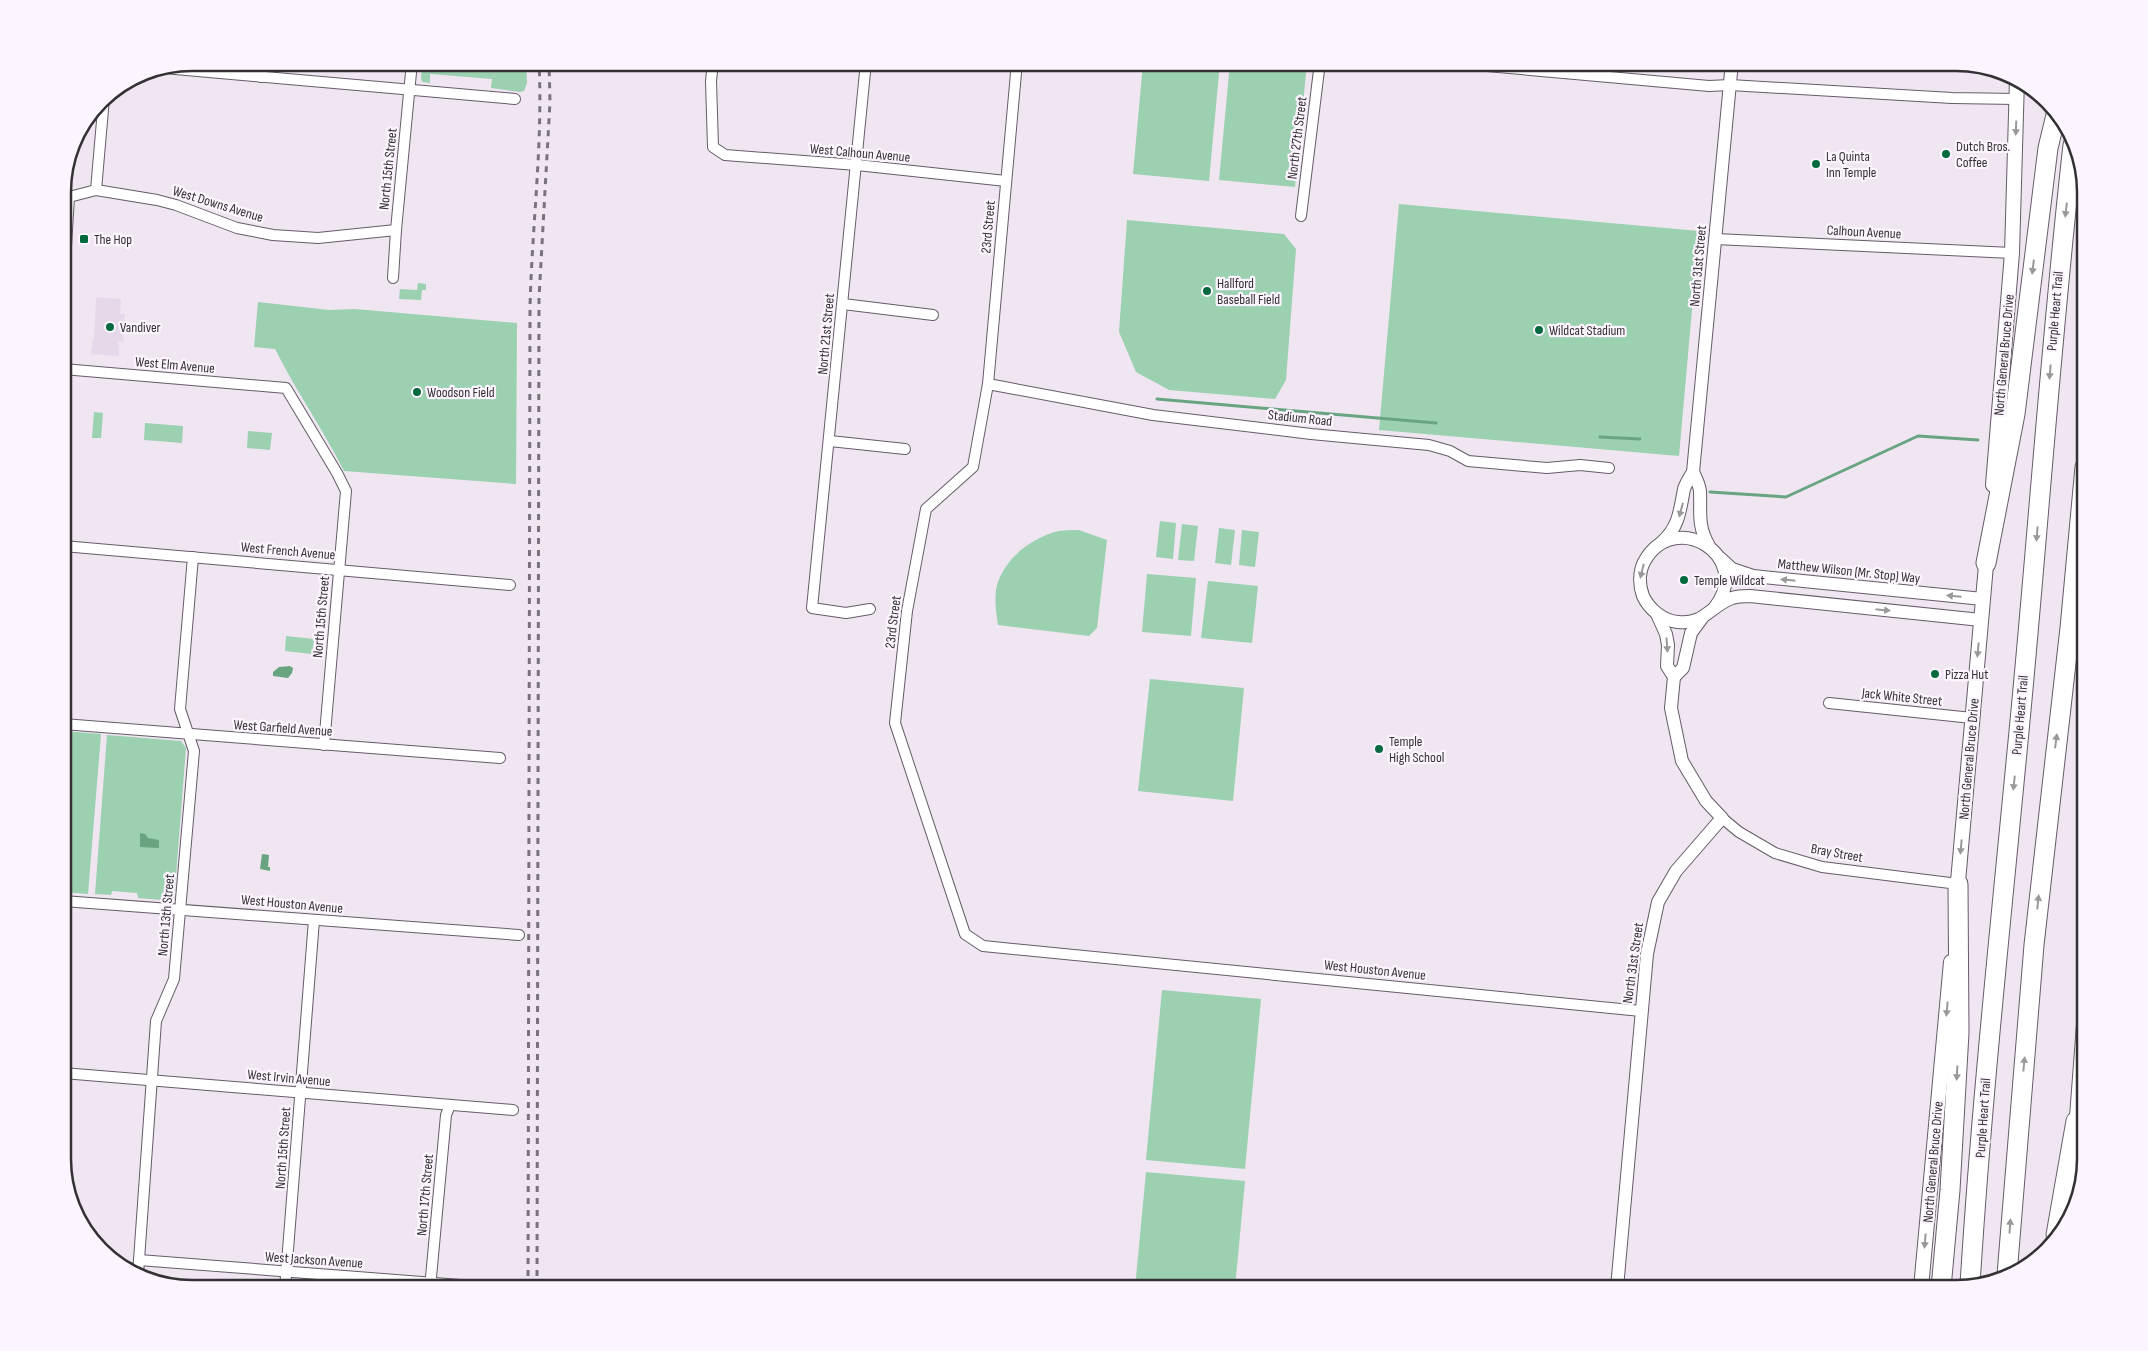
<svg xmlns="http://www.w3.org/2000/svg" width="2148" height="1351" font-family="'Sofia Sans Condensed',sans-serif">
  <style>
    .built { fill: #e5d8e9 }
    .green { fill: #9bd0b0 }
    .water { fill: #69a481 }
    .lines { fill: none; stroke-linecap: round; stroke-linejoin: round }
    .stream { stroke: #69a481; stroke-width: 3 }
    .river { stroke: #69a481; stroke-width: 19 }
    .minor-casing { stroke: #645c66; stroke-width: 12 }
    .tertiary-casing { stroke: #645c66; stroke-width: 14 }
    .secondary-casing { stroke: #645c66; stroke-width: 16 }
    .motorway-casing { stroke: #645c66; stroke-width: 21 }
    .minor { stroke: #fff; stroke-width: 10 }
    .tertiary { stroke: #fff; stroke-width: 12 }
    .secondary { stroke: #fff; stroke-width: 14 }
    .motorway { stroke: #fff; stroke-width: 19 }
    .rail { stroke: #78737a; stroke-width: 3; stroke-dasharray: 6 6; stroke-linecap: butt }
    .oneway { fill: #9a989a }
    .poi-dot { fill: #036a3f; stroke: #fcf4fe; stroke-width: 2 }
    .labels { text-anchor: middle; dominant-baseline: central; stroke-width: 4.5; stroke-linejoin: round; paint-order: stroke }
    .street-label { font-size: 14px; fill: #343135; stroke: #fcf4fe }
    .poi-label { font-size: 14px; fill: #343135; stroke: #fcf4fe; text-anchor: start }
    .rim { fill: none; stroke: #343135; stroke-width: 2.5 }
  </style>
  <rect width="100%" height="100%" fill="#efe6f2"/>
  <!-- built -->
  <path class="built" d="M96,297l25,2 -1,15h5l-2,27h-5l1,15 -28,-2 2,-15h1z"/>
  <!-- green -->
  <g class="green">
    <path d="M422,63h104l1,20 -3,8 -4,1 -29,-4 1,-9 -62,-5v9l-7,-1 -2,-2z"/>
    <path d="M1143,63h77l-11,118 -76,-7z"/>
    <path d="M1230,63h77l-12,124 -76,-7z"/>
    <path d="M1399,204l300,27 -20,225 -300,-26z"/>
    <path d="M1127,220l157,14 12,15 -10,131 -11,19 -106,-9 -33,-18 -17,-40z"/>
    <path d="M418,283l8,1v6h-4l-1,10 -22,-1 1,-10 17,1z"/>
    <path d="M258,302l71,8 26,-1 162,14 -1,161 -172,-13c-21,-42 -48,-80 -69,-122l-21,-2z"/>
    <path d="M94,412l9,1 -2,25h-9z"/>
    <path d="M145,423l38,3 -1,17 -38,-3z"/>
    <path d="M248,431l24,2 -2,17 -23,-2z"/>
    <path d="M1160,521l16,2 -3,36 -17,-2z"/>
    <path d="M1182,524l16,2 -4,35 -16,-1z"/>
    <path d="M1219,528l16,2 -4,35 -16,-2z"/>
    <path d="M1079,530l28,10 -10,88 -8,8 -91,-11c-2,-13 -4,-27 -1,-40 8,-27 35,-48 62,-54 6,-1 14,-1 20,-1z"/>
    <path d="M1242,530l17,2 -4,35 -16,-2z"/>
    <path d="M1147,574l49,4 -5,58 -49,-4z"/>
    <path d="M1208,581l50,5 -6,57 -51,-5z"/>
    <path d="M286,636l28,3 -2,15 -27,-3z"/>
    <path d="M1150,679l94,9 -11,113 -95,-10z"/>
    <path d="M63,731l38,3 -13,160 -25,-2z"/>
    <path d="M107,735l74,6 5,7 -12,153 -36,-3 -1,-5 -25,-2 -1,4 -16,-1z"/>
    <path d="M1162,990l99,9 -16,170 -99,-9z"/>
    <path d="M1146,1172l99,9 -10,107h-100z"/>
  </g>
  <!-- water -->
  <g class="water">
    <path d="M290,666l3,2 -1,5 -4,5 -15,-2v-4l6,-5z"/>
    <path d="M140,833l5,1 3,4 11,2v8l-19,-1z"/>
    <path d="M262,854l7,1 -1,12h2v4l-10,-2z"/>
  </g>
  <g class="lines">
    <!-- stream -->
    <g class="stream">
      <path d="M1157,399l279,24"/>
      <path d="M1600,437l40,2"/>
      <path d="M1710,492l76,5 132,-61 60,4"/>
    </g>
    <!-- river -->
    <path class="river" d="M127,1271h2"/>
    <defs>
      <g id="minor">
        <path d="M713,62l-2,19 2,66 12,8 132,10 149,16"/>
        <path d="M866,62l-54,546 34,5 24,-4"/>
        <path d="M1017,62l-29,322 -15,83 -47,42 -19,102 -12,112 70,211 18,12 658,65"/>
        <path d="M1442,62l267,24 21,-1 222,13 65,1"/>
        <path d="M164,68l351,31"/>
        <path d="M261,77l1,-15"/>
        <path d="M96,190l8,-92"/>
        <path d="M63,196l6,1 27,-7 61,10 19,5 61,23 36,7 45,3 78,-8"/>
        <path d="M1301,216l19,-154"/>
        <path d="M1715,239l297,14"/>
        <path d="M393,278l3,-48 16,-168"/>
        <path d="M63,296l6,-99"/>
        <path d="M843,304l90,11"/>
        <path d="M63,369l223,19 51,85 9,18 -22,254"/>
        <path d="M988,384l165,31 158,19 118,11 21,6 18,10 79,7 33,-3 29,3"/>
        <path d="M830,441l75,8"/>
        <path d="M63,546l447,39"/>
        <path d="M1829,703l143,15"/>
        <path d="M63,724l437,34"/>
        <path d="M1722,818l17,14 36,21 47,14 136,17"/>
        <path d="M63,901l456,34"/>
        <path d="M63,1073l450,37"/>
        <path d="M139,1260l347,27"/>
        <path d="M138,1274l18,-253 18,-42 20,-228 -14,-42 13,-152"/>
        <path d="M285,1288l29,-368"/>
        <path d="M430,1288l16,-173 4,-10"/>
      </g>
      <g id="tertiary">
        <path d="M1693,472c3,6 6,12 7,19 1,22 -3,34 9,55"/>
        <path d="M1662,542c17,-15 18,-32 22,-53 2,-6 6,-12 9,-17l39,-410"/>
        <path d="M1720,558l12,11 21,7 230,23"/>
        <path d="M1715,607c39,-51 -41,-100 -71,-45 -5,10 -5,23 -1,34 6,13 20,25 35,26 26,3 32,-16 54,-24 6,-2 12,-2 18,-2l231,24"/>
        <path d="M1674,677l9,-9 8,-35 11,-15"/>
        <path d="M1617,1288l30,-334 11,-52 18,-31 46,-53 -16,-17 -24,-40 -11,-53 3,-31 -7,-11 1,-21 -2,-11 -9,-20"/>
      </g>
      <g id="secondary">
        <path d="M1993,485l19,-232 5,-174"/>
        <path d="M1957,893l30,-339"/>
        <path d="M2076,1130l9,-119"/>
        <path d="M2070,1216l2,-30"/>
        <path d="M1921,1288l30,-326"/>
      </g>
      <g id="motorway">
        <path d="M1986,563l29,-149 33,-266 8,-33"/>
        <path d="M2056,1235l20,-114"/>
        <path d="M2007,1275l27,-330 36,-317 15,-161"/>
        <path d="M1970,1285c11,-178 30,-355 47,-533 20,-202 33,-405 56,-607"/>
        <path d="M1941,1288l9,-98 9,-157 -1,-149"/>
      </g>
    </defs>
    <!-- minor casing -->
    <use href="#minor" class="minor-casing"/>
    <!-- tertiary casing -->
    <use href="#tertiary" class="tertiary-casing"/>
    <!-- secondary casing -->
    <use href="#secondary" class="secondary-casing"/>
    <!-- motorway casing -->
    <use href="#motorway" class="motorway-casing"/>
    <!-- minor -->
    <use href="#minor" class="minor"/>
    <!-- tertiary -->
    <use href="#tertiary" class="tertiary"/>
    <!-- secondary -->
    <use href="#secondary" class="secondary"/>
    <!-- motorway -->
    <use href="#motorway" class="motorway"/>
    <!-- rail -->
    <g class="rail">
      <path d="M528,1288l2,-981c2,-82 13,-163 9,-245"/>
      <path d="M537,1288l2,-990 11,-196 -1,-40"/>
    </g>
  </g>
  <!-- one-way arrows -->
  <defs><path id="oneway-solid" d="M-6-.8H1V-3.2L6.5 0L1 3.2V.8H-6Z" transform="scale(1.25)"/></defs>
  <g class="oneway">
    <use href="#oneway-solid" transform="translate(2016 128) rotate(92)"/>
    <use href="#oneway-solid" transform="translate(2066 210) rotate(97)"/>
    <use href="#oneway-solid" transform="translate(2033 267) rotate(97)"/>
    <use href="#oneway-solid" transform="translate(2050 372) rotate(95)"/>
    <use href="#oneway-solid" transform="translate(1681 510) rotate(105)"/>
    <use href="#oneway-solid" transform="translate(2037 534) rotate(95)"/>
    <use href="#oneway-solid" transform="translate(1642 571) rotate(104)"/>
    <use href="#oneway-solid" transform="translate(1788 580) rotate(-174)"/>
    <use href="#oneway-solid" transform="translate(1954 596) rotate(-175)"/>
    <use href="#oneway-solid" transform="translate(1883 610) rotate(6)"/>
    <use href="#oneway-solid" transform="translate(1667 645) rotate(86)"/>
    <use href="#oneway-solid" transform="translate(1978 650) rotate(95)"/>
    <use href="#oneway-solid" transform="translate(2056 741) rotate(-83)"/>
    <use href="#oneway-solid" transform="translate(2014 783) rotate(96)"/>
    <use href="#oneway-solid" transform="translate(1961 847) rotate(95)"/>
    <use href="#oneway-solid" transform="translate(2038 902) rotate(-84)"/>
    <use href="#oneway-solid" transform="translate(1947 1009) rotate(95)"/>
    <use href="#oneway-solid" transform="translate(2024 1064) rotate(-85)"/>
    <use href="#oneway-solid" transform="translate(1957 1073) rotate(93)"/>
    <use href="#oneway-solid" transform="translate(2010 1226) rotate(-86)"/>
    <use href="#oneway-solid" transform="translate(1925 1241) rotate(95)"/>
  </g>
  <!-- markers -->
  <g class="poi-dot">
    <circle cx="1946" cy="154" r="5"/>
    <circle cx="1816" cy="164" r="5"/>
    <rect x="79" y="234" width="10" height="10" rx="2.5"/>
    <circle cx="1207" cy="291" r="5"/>
    <circle cx="110" cy="327" r="5"/>
    <circle cx="1539" cy="330" r="5"/>
    <circle cx="417" cy="392" r="5"/>
    <circle cx="1684" cy="580" r="5"/>
    <circle cx="1935" cy="674" r="5"/>
    <circle cx="1379" cy="749" r="5"/>
  </g>
  <g class="labels">
    <!-- street labels -->
    <g class="street-label">
      <text transform="translate(1297 138) rotate(-83)">North 27th Street</text>
      <text transform="translate(860 153) rotate(5)">West Calhoun Avenue</text>
      <text transform="translate(388 169) rotate(-84)">North 15th Street</text>
      <text transform="translate(218 204) rotate(17)">West Downs Avenue</text>
      <text transform="translate(988 227) rotate(-85)">23rd Street</text>
      <text transform="translate(1864 232) rotate(3)">Calhoun Avenue</text>
      <text transform="translate(1698 266) rotate(-85)">North 31st Street</text>
      <text transform="translate(2055 311) rotate(-85)">Purple Heart Trail</text>
      <text transform="translate(826 334) rotate(-85)">North 21st Street</text>
      <text transform="translate(2004 355) rotate(-85)">North General Bruce Drive</text>
      <text transform="translate(175 365) rotate(5)">West Elm Avenue</text>
      <text transform="translate(1300 418) rotate(6)">Stadium Road</text>
      <text transform="translate(288 551) rotate(5)">West French Avenue</text>
      <text transform="translate(1849 571) rotate(6)">Matthew Wilson (Mr. Stop) Way</text>
      <text transform="translate(321 617) rotate(-85)">North 15th Street</text>
      <text transform="translate(893 622) rotate(-83)">23rd Street</text>
      <text transform="translate(1902 697) rotate(6)">Jack White Street</text>
      <text transform="translate(2020 715) rotate(-85)">Purple Heart Trail</text>
      <text transform="translate(283 728) rotate(4)">West Garfield Avenue</text>
      <text transform="translate(1969 759) rotate(-85)">North General Bruce Drive</text>
      <text transform="translate(1837 853) rotate(10)">Bray Street</text>
      <text transform="translate(292 904) rotate(5)">West Houston Avenue</text>
      <text transform="translate(166 915) rotate(-85)">North 13th Street</text>
      <text transform="translate(1633 963) rotate(-82)">North 31st Street</text>
      <text transform="translate(1375 970) rotate(6)">West Houston Avenue</text>
      <text transform="translate(289 1078) rotate(5)">West Irvin Avenue</text>
      <text transform="translate(1983 1118) rotate(-86)">Purple Heart Trail</text>
      <text transform="translate(283 1148) rotate(-86)">North 15th Street</text>
      <text transform="translate(1933 1162) rotate(-85)">North General Bruce Drive</text>
      <text transform="translate(425 1195) rotate(-85)">North 17th Street</text>
      <text transform="translate(314 1260) rotate(4)">West Jackson Avenue</text>
    </g>
    <!-- poi labels -->
    <g class="poi-label">
      <text x="1956" y="146">Dutch Bros.<tspan x="1956" dy="16">Coffee</tspan></text>
      <text x="1826" y="156">La Quinta<tspan x="1826" dy="16">Inn Temple</tspan></text>
      <text x="94" y="239">The Hop</text>
      <text x="1217" y="283">Hallford<tspan x="1217" dy="16">Baseball Field</tspan></text>
      <text x="120" y="327">Vandiver</text>
      <text x="1549" y="330">Wildcat Stadium</text>
      <text x="427" y="392">Woodson Field</text>
      <text x="1694" y="580">Temple Wildcat</text>
      <text x="1945" y="674">Pizza Hut</text>
      <text x="1389" y="741">Temple<tspan x="1389" dy="16">High School</tspan></text>
    </g>
  </g>
  <!-- crop -->
  <path d="M0 0H2148V1351H0ZM192 71H1956A121 121 0 0 1 2077 192V1159A121 121 0 0 1 1956 1280H192A121 121 0 0 1 71 1159V192A121 121 0 0 1 192 71Z" fill="#fcf4fe" fill-rule="evenodd"/>
  <path class="rim" d="M192 71H1956A121 121 0 0 1 2077 192V1159A121 121 0 0 1 1956 1280H192A121 121 0 0 1 71 1159V192A121 121 0 0 1 192 71Z"/>
</svg>
